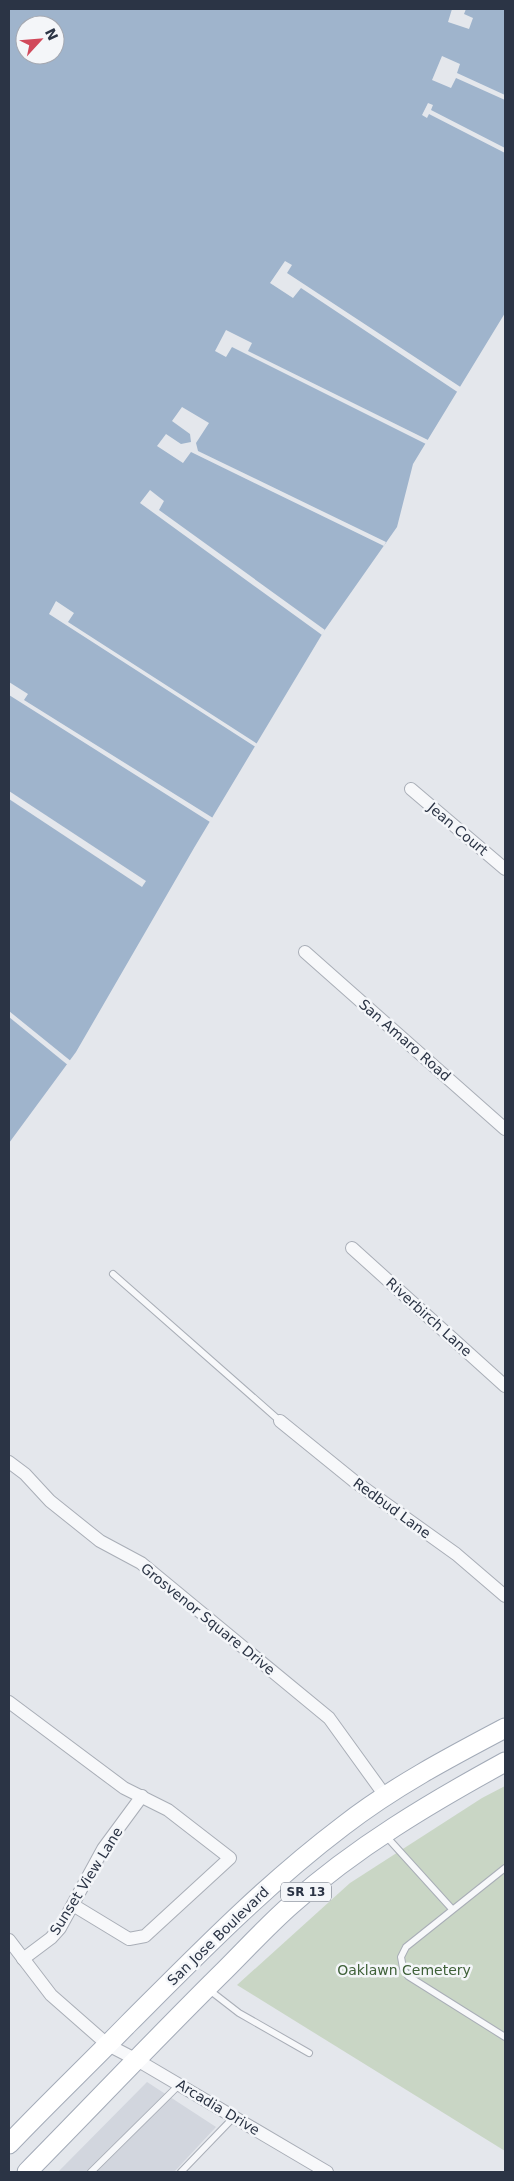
<svg xmlns="http://www.w3.org/2000/svg" width="514" height="2181" font-family="'DejaVu Sans',sans-serif">
  <style>
    .built { fill: #d2d6de }
    .green { fill: #c9d6c5 }
    .water { fill: #9fb4cc; fill-rule: evenodd }
    .pier { fill: #e4e7ec }
    .lines { fill: none; stroke-linecap: round; stroke-linejoin: round }
    .lane-casing { stroke: #a9aeb7; stroke-width: 8 }
    .street-casing { stroke: #a9aeb7; stroke-width: 14 }
    .primary-casing { stroke: #a3abb8; stroke-width: 21 }
    .lane { stroke: #f7f8fa; stroke-width: 6 }
    .street { stroke: #f7f8fa; stroke-width: 12 }
    .primary { stroke: #fff; stroke-width: 19 }
    .labels { text-anchor: middle; dominant-baseline: central; stroke-width: 5; stroke-linejoin: round; paint-order: stroke }
    .shield { fill: #f4f6f9; stroke: #676e7b; stroke-width: 1 }
    .shield-label { font-size: 12px; font-weight: bold; fill: #2b3445 }
    .street-label { font-size: 14px; fill: #2b3445; stroke: #f4f6f9 }
    .park-label { font-size: 14px; fill: #3f6138; stroke: #f4f6f9 }
  </style>
  <rect width="100%" height="100%" fill="#e4e7ec"/>
  <!-- built -->
  <path class="built" d="M147,2082l69,45 -42,45h-116z"/>
  <!-- green -->
  <path class="green" d="M505,1786v365l-268,-166 113,-102 132,-85z"/>
  <!-- water -->
  <path class="water" d="M9,9h496v304l-92,151 -16,63 -73,104 -130,217 -118,204 -67,91zM25,25h30v30h-30z"/>
  <!-- pier -->
  <g class="pier">
    <path d="M452,9h14l-2,5 9,4 -4,11 -21,-7z"/>
    <path d="M442,56l18,8 -3,9 48,22v5l-49,-22 -5,10 -19,-8z"/>
    <path d="M428,103l5,2 -2,5 74,38v5l-76,-39 -2,4 -5,-3z"/>
    <path d="M285,261l7,4 -5,8 175,115 -3,5 -158,-105 -8,10 -23,-15z"/>
    <path d="M226,330l26,13 -4,8 182,90 -2,4 -196,-98 -6,10 -11,-6z"/>
    <path d="M182,407l27,16 -13,20 2,8 188,91 -2,4 -193,-94 -8,11 -26,-17 9,-12 15,10 10,-2 -1,-8 -18,-13z"/>
    <path d="M150,490l14,11 -5,9 166,120 -3,5 -182,-132z"/>
    <path d="M56,601l18,12 -6,9 191,123 -2,3 -208,-134z"/>
    <path d="M9,682l19,12 -4,6 189,118 -3,4 -201,-127z"/>
    <path d="M9,791l137,90 -4,6 -133,-88z"/>
    <path d="M9,1011l63,51 -3,4 -60,-49z"/>
  </g>
  <g class="lines">
    <defs>
      <g id="lane">
        <path d="M113,1274l167,147"/>
        <path d="M385,1835l67,74"/>
        <path d="M505,1868l-99,79 -5,10 2,11 5,8 97,61"/>
        <path d="M208,1989l31,24 70,40"/>
        <path d="M91,2172l89,-88"/>
        <path d="M181,2172l53,-55"/>
      </g>
      <g id="street">
        <path d="M411,789l94,80"/>
        <path d="M305,952l200,177"/>
        <path d="M352,1248l153,138"/>
        <path d="M280,1421l74,60 102,73 49,42"/>
        <path d="M9,1462l16,12 25,27 50,40 41,22 188,155 57,79"/>
        <path d="M9,1702l115,86 44,22 62,48 -85,78 -16,3 -56,-34"/>
        <path d="M9,1940l42,55 57,50 29,15 190,112"/>
        <path d="M23,1959l28,-21 9,-10 43,-79 39,-53"/>
      </g>
      <g id="primary">
        <path d="M9,2144c39,-41 80,-80 120,-121 69,-69 136,-138 214,-197 50,-39 107,-69 162,-98"/>
        <path d="M27,2172c66,-67 131,-136 198,-202 22,-22 44,-46 67,-66 64,-57 138,-101 213,-142"/>
      </g>
    </defs>
    <!-- lane casing -->
    <use href="#lane" class="lane-casing"/>
    <!-- street casing -->
    <use href="#street" class="street-casing"/>
    <!-- primary casing -->
    <use href="#primary" class="primary-casing"/>
    <!-- lane -->
    <use href="#lane" class="lane"/>
    <!-- street -->
    <use href="#street" class="street"/>
    <!-- primary -->
    <use href="#primary" class="primary"/>
  </g>
  <g class="labels">
    <!-- shield labels -->
    <rect class="shield" x="281" y="1882.5" width="50" height="19" rx="4"/>
    <g class="shield-label">
      <text x="306" y="1892">SR 13</text>
    </g>
    <!-- street labels -->
    <g class="street-label">
      <text transform="translate(458 829) rotate(40)">Jean Court</text>
      <text transform="translate(405 1040) rotate(41)">San Amaro Road</text>
      <text transform="translate(429 1317) rotate(42)">Riverbirch Lane</text>
      <text transform="translate(392 1508) rotate(36)">Redbud Lane</text>
      <text transform="translate(208 1619) rotate(39)">Grosvenor Square Drive</text>
      <text transform="translate(86 1881) rotate(-58)">Sunset View Lane</text>
      <text transform="translate(218 1936) rotate(-44)">San Jose Boulevard</text>
      <text transform="translate(218 2107) rotate(31)">Arcadia Drive</text>
    </g>
    <!-- park labels -->
    <g class="park-label">
      <text x="404" y="1970">Oaklawn Cemetery</text>
    </g>
  </g>
  <!-- border -->
  <rect width="514" height="2181" fill="none" stroke="#2b3445" stroke-width="20"/>
  <!-- north arrow -->
  <g transform="translate(40 40) rotate(64)"><circle r="24" fill="#f4f6f9" stroke="#a4a8b1"/>
  <path d="M0-4L9 19L0 12L-9 19Z" fill="#d1495b"/>
  <text y="-8" font-size="14" font-weight="bold" text-anchor="middle" fill="#2b3445">N</text>
  </g>
</svg>
